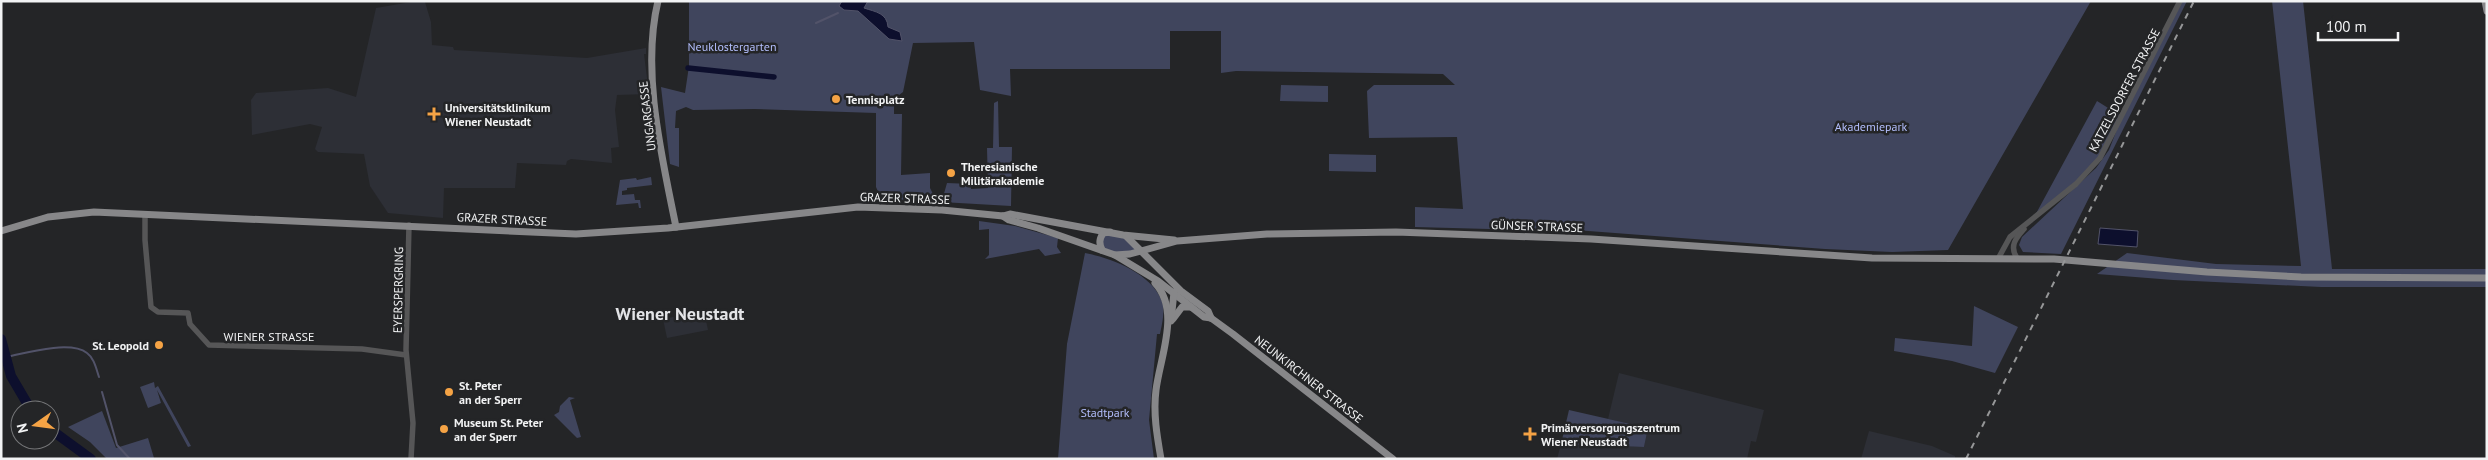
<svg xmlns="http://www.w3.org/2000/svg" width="2488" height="460" font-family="'PT Sans',sans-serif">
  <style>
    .built { fill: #2d2f36 }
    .green { fill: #40455d }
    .water { fill: #0d0f2d; stroke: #525369 }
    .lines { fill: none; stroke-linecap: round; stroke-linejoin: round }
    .stream { stroke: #525369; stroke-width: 2 }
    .canal { stroke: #0d0f2d; stroke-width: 5.5 }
    .river { stroke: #0d0f2d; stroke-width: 10 }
    .minor { stroke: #565657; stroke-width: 5.5 }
    .major { stroke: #878789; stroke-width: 7 }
    .rail { stroke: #969798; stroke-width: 2; stroke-dasharray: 6 6; stroke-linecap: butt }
    .poi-dot { fill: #f5a345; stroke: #242527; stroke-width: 2 }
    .labels { text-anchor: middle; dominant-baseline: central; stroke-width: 5; stroke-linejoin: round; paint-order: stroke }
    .park-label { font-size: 12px; fill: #b3befd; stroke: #242527 }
    .street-label { font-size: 12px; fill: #f2f3f4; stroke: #242527 }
    .poi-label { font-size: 12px; font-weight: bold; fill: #f2f3f4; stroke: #242527; text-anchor: start }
    .district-label { font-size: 18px; font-weight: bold; fill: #e3e4e7; stroke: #242527 }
  </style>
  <rect width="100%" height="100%" fill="#242527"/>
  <!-- built -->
  <g class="built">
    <path d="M411,2h14l6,20 1,23 21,2 1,3 133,8 59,-10v6h-2l5,40 -32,1 -2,15 4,37 -8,1 1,15 -41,-4 -4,2 -1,4 -49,-2 -2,25h-71l-1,30 -55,-5 -18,-27 -6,-32 -46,-2 -3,-3 7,-22 -12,-3 -58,11 -1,-35 5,-7 72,-5 28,9 20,-89z"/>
    <path d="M704,311l4,19 -41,8 -4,-19z"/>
    <path d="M1619,373l145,37 -8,32 -5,-1 -4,18h-190l4,-15 83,3 4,-19 -40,-9z"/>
    <path d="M1869,431l63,15 23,10v3h-94z"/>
  </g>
  <!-- green -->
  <g class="green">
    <path d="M689,1h1402l-143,249 -56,2 -67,-3 -263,-20 -1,2 -146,-4v-20l48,2 -6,-72 -88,1 -2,-47 7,-6h81l-12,-11 -207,-3 -15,2v-42h-51v38h-160l1,27 -31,-6 -6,-48 -61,1 -10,49 -9,7v15h8l-1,61 29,-2v15l4,8 9,1 4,-14 24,1v5l17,-1 -1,-40h6l1,-45 4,-2 1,46h13l-1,59 -122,-7 -9,-3 -4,-9v-74l-122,-4 -61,1 -7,-3 -10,4 -1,17h4v39l-9,-3 -9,-77 24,6 4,-27z"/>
    <path d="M2180,1h7l-126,253 -38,-2 -4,-7 3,-8 74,-69 13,-18 10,-26 -25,42 -62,55 65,-120 24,15z"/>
    <path d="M2272,1h31l29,268h155v18h-166l-148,-7 -76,-6 30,-21 89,11 85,2z"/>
    <path d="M1281,85l47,1v16l-48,-1z"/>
    <path d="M1329,154l47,1v17l-47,-1z"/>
    <path d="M651,177l1,8 -25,3v2l-5,1v4l12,-1 1,6h5l1,8h-2l-1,-5 -22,2 4,-25 16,-2 1,2z"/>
    <path d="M979,221l36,5 43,12 -1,9 4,6 -16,3 -6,-7 -54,10 4,-4v-26l-10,1z"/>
    <path d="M1103,233l20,2 18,15 -11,4 -28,-4z"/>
    <path d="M1085,253c26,5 65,20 76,46 5,9 1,25 -1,35h-3l-8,86 5,39h-96l9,-115z"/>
    <path d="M1974,306l44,21 -23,46 -43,-12 -58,-10 1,-13 77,8z"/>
    <path d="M154,382l1,6 3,-2 33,60 -3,1 -31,-57 4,13 -13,5 -8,-21z"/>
    <path d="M569,397l6,1 -5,2 11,37 -4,1 -23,-23 5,-3 1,-6z"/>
    <path d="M1569,410l79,18 -4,19 -83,-3z"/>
    <path d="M102,411l14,37 32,-10 6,20 4,1h-51l-17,-17 -22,-15z"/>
  </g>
  <!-- water -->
  <g class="water">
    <path d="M842,1h26l-4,7c12,4 23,5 24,19l12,5 2,9 -13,-2 -31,-28 -14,-1 -5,-4z"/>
    <path d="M2100,228l38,3 -1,16 -39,-3z"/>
  </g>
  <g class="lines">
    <!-- stream -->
    <g class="stream">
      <path d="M816,23l22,-10"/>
      <path d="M6,357c19,-4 64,-17 81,-4 7,5 9,15 12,24"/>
      <path d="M102,392l15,53 13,14"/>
    </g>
    <!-- canal -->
    <path class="canal" d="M688,68l86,9"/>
    <!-- river -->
    <g class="river">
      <path d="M1,339l10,37 20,34"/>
      <path d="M50,429l41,30"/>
    </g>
    <!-- minor -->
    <g class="minor">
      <path d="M145,215v25l6,67 7,5 30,1 2,11 19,21 153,4 44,6"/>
      <path d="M409,225l-3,125 7,73 -2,36"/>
      <path d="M1999,257l11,-20 66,-53 24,-26 80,-157"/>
      <path d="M2017,258c-8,-12 -1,-20 7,-29"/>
    </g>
    <!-- major -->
    <g class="major">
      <path d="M658,1c-17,71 4,156 18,226"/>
      <path d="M2485,1l2,10"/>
      <path d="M1003,216l6,4 29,8 77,27 43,26 46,36 7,1 22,16 160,125"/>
      <path d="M1,231l47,-14 46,-5 482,22 92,-6 190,-21 84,3 61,6 7,-2 113,21 51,5"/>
      <path d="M1126,236l55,55 27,20 3,7"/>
      <path d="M1102,250c-3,-7 -3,-10 1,-17l7,-1"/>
      <path d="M1115,255l15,-1 47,-13 90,-7 129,-2 195,7 281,19 182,1 153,13 94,5 186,1"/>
      <path d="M1155,283c26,28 5,74 1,107 -3,23 1,46 5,69"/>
      <path d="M1173,319l9,-12h9"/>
      <path d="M1171,321l3,-29"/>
    </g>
    <!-- rail -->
    <path class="rail" d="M1966,459l228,-458"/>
  </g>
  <!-- markers -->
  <g class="poi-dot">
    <circle cx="836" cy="99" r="5"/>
    <path d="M431.5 106.5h5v5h5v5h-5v5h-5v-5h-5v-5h5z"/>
    <circle cx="951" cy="173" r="5"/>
    <circle cx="159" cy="345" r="5"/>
    <circle cx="449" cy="392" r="5"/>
    <circle cx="444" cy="429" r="5"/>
    <path d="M1527.5 426.5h5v5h5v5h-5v5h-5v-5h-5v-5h5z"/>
  </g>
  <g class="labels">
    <!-- park labels -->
    <g class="park-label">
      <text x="732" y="46">Neuklostergarten</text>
      <text x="1871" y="126">Akademiepark</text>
      <text x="1105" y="412">Stadtpark</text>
    </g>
    <!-- street labels -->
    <g class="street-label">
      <text transform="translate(2124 90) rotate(-62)">KATZELSDORFER STRASSE</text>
      <text transform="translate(647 116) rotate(-97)">UNGARGASSE</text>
      <text transform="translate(905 198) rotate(2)">GRAZER STRASSE</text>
      <text transform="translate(502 219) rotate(3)">GRAZER STRASSE</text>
      <text transform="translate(1537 226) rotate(2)">GÜNSER STRASSE</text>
      <text transform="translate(398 290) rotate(-89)">EYERSPERGRING</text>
      <text x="269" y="336">WIENER STRASSE</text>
      <text transform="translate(1309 379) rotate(38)">NEUNKIRCHNER STRASSE</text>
    </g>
    <!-- poi labels -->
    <g class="poi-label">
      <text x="846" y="99">Tennisplatz</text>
      <text x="445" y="107">Universitätsklinikum<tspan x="445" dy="14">Wiener Neustadt</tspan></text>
      <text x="961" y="166">Theresianische<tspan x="961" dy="14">Militärakademie</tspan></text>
      <text x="149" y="345" text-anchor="end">St. Leopold</text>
      <text x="459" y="385">St. Peter<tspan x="459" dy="14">an der Sperr</tspan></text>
      <text x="454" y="422">Museum St. Peter<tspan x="454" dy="14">an der Sperr</tspan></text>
      <text x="1541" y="427">Primärversorgungszentrum<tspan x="1541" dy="14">Wiener Neustadt</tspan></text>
    </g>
    <!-- district labels -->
    <g class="district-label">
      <text x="680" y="313">Wiener Neustadt</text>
    </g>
  </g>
  <!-- border -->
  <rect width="2488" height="460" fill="none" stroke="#f2f3f4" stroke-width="5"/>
  <!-- north arrow -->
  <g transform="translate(35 425) rotate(256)"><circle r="24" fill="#242527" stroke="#767779"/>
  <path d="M0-4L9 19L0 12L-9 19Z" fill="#f5a345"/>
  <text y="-8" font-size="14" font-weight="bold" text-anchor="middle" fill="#f2f3f4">N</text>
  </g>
  <!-- scale -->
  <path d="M2318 32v8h80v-8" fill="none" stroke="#f2f3f4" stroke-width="2.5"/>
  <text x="2326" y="32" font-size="15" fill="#f2f3f4" stroke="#242527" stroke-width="4" paint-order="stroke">100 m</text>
</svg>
